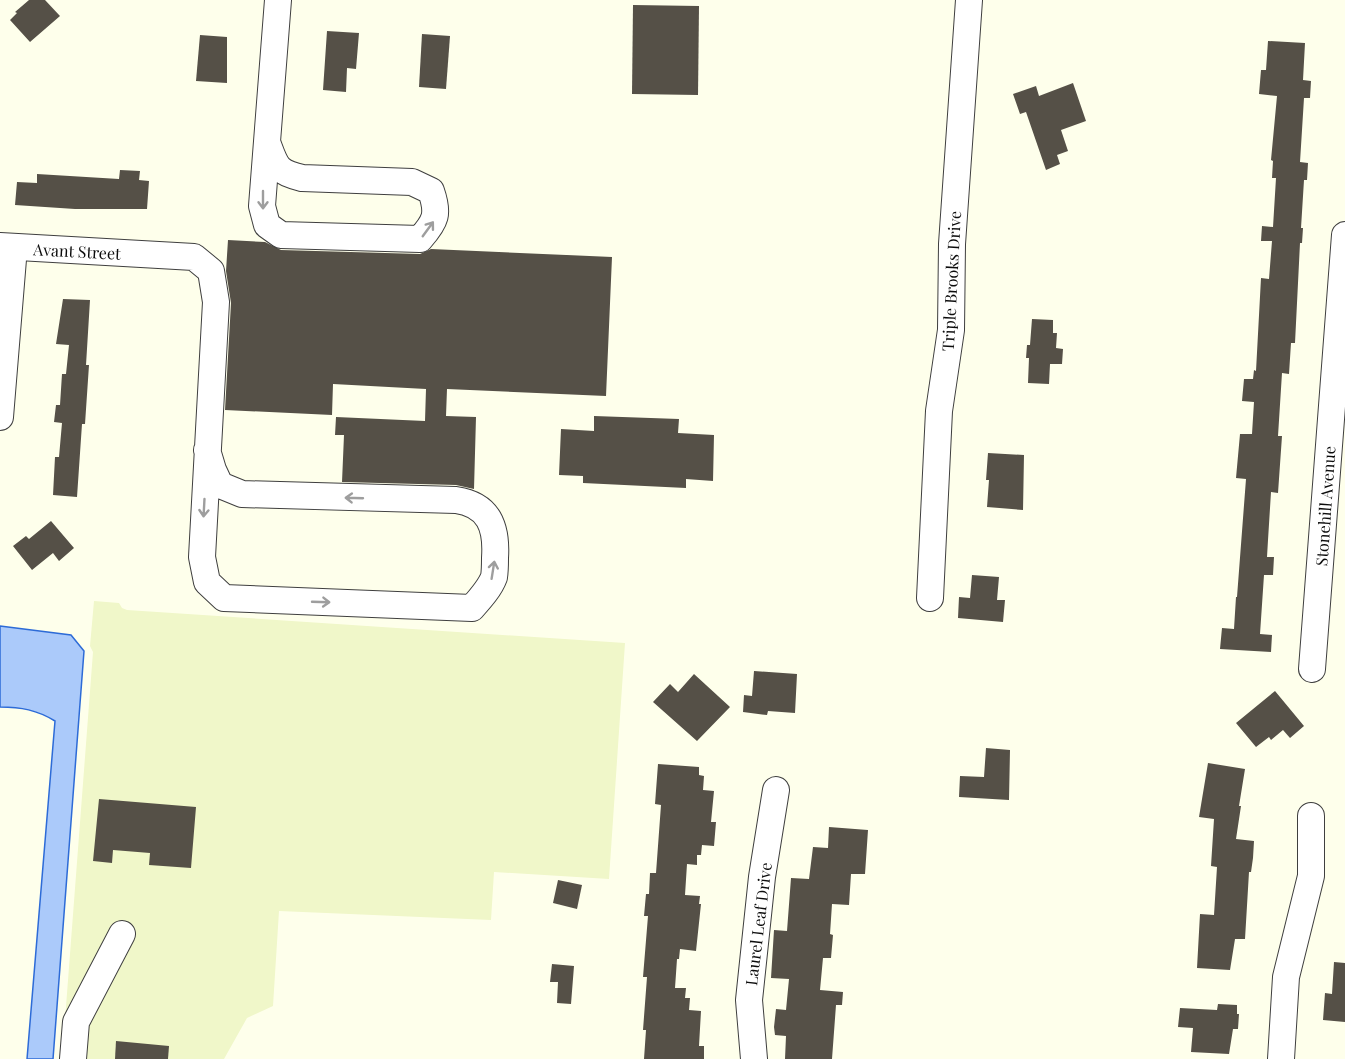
<svg xmlns="http://www.w3.org/2000/svg" width="1345" height="1059" font-family="'Playfair Display',serif">
  <style>
    .farmland { fill: #f0f7c9 }
    .water { fill: #abcafa; stroke: #2d6bd7; stroke-width: 1.5 }
    .building { fill: #555047 }
    .lines { fill: none; stroke-linecap: round; stroke-linejoin: round }
    .minor-casing { stroke: #3f3f3f; stroke-width: 28 }
    .minor { stroke: #fff; stroke-width: 26 }
    .oneway { stroke: #9e9e9e }
    .labels { text-anchor: middle; dominant-baseline: central; stroke-width: 6; stroke-linejoin: round; paint-order: stroke }
    .street-label { font-size: 16px; fill: #0c0c0c; stroke: #fff }
  </style>
  <rect width="100%" height="100%" fill="#feffeb"/>
  <!-- farmland -->
  <path class="farmland" d="M94,601l25,2 3,5 5,2 498,33 -16,236 -115,-7 -3,48 -212,-9 -6,95 -26,12 -23,41h-141l3,-35 49,-94 -18,-8 -51,99 -4,38 31,-407 -3,-6z"/>
  <!-- water -->
  <path class="water" d="M0,626l71,9 13,16 -31,408h-26l28,-338c-18,-11 -34,-14 -55,-14z"/>
  <!-- building -->
  <g class="building">
    <path d="M29,0h16l15,16 -30,26 -20,-22 7,-7 -2,-1z"/>
    <path d="M633,5l66,1 -1,89 -66,-1z"/>
    <path d="M327,31l32,2 -3,36 -9,-1 -1,24 -23,-2z"/>
    <path d="M422,34l28,2 -4,53 -27,-2z"/>
    <path d="M200,35l27,2v46l-31,-2z"/>
    <path d="M1268,41l37,2 -2,37 8,1 -1,17h-6l-4,64 8,1 -1,17h-3l-3,48h2l-1,15h-2l-5,100h-4l-2,31 -7,-1 -4,63h4l-4,57 -7,-1 -3,48 -1,17h7l-1,18h-9l-4,59 12,1 -1,17 -51,-3 2,-21 12,1 2,-32h1l9,-118 -10,-1 4,-44h12l2,-32 -12,-1 2,-22h9l1,-9 2,1 5,-93 8,1 3,-38h-11l1,-15 11,1 3,-49h-4l1,-17 -2,-1 6,-64 -18,-2 2,-24h5z"/>
    <path d="M1073,83l13,38 -25,9 7,21 -11,4 3,9 -14,6 -20,-58 -6,2 -7,-20 23,-8 3,10z"/>
    <path d="M120,170l20,1 -1,9 10,1 -2,28h-72l-60,-4 2,-23 20,1v-9l82,5z"/>
    <path d="M228,240l37,2 16,8 139,4 11,-5 181,8 -6,139 -159,-7 -1,27 30,1 -2,72 -18,-4 -114,-3 2,-47h-9l1,-18 89,4 1,-32 -93,-5 -1,31 -107,-5 6,-107 -5,-32z"/>
    <path d="M63,299l27,1 -4,65h3l-4,59h-3l-5,73 -24,-2 2,-38h4l3,-34 -8,-1 2,-17h4l2,-31h4l3,-29 -13,-1z"/>
    <path d="M1032,319l21,1v13h4l-1,15 7,1 -1,15h-12l-1,20 -21,-1 1,-25h-3l1,-13h3z"/>
    <path d="M594,416l85,3 -1,14 36,2 -1,46 -27,-2v9l-103,-5v-7l-24,-1 2,-46 33,2z"/>
    <path d="M988,453l36,2 -1,55 -36,-3 2,-27h-3z"/>
    <path d="M51,521l23,27 -15,13 -6,-8 -21,17 -19,-24 13,-10 3,3z"/>
    <path d="M972,575l27,2 -2,23h8l-2,22 -45,-4 1,-21 11,1z"/>
    <path d="M754,671l43,3 -2,39 -27,-2 -1,4 -24,-3 1,-17 8,1z"/>
    <path d="M694,674l36,33 -33,34 -44,-39 17,-18 8,8z"/>
    <path d="M1275,691l29,35 -14,12 -7,-8 -12,10 -2,-3 -13,10 -20,-24z"/>
    <path d="M986,748l24,2 -1,50 -50,-3 1,-21 24,1z"/>
    <path d="M1208,763l37,6 -6,37h2l-5,33 18,2 -1,17 -2,14h-2l-4,67h-10l-5,31 -33,-2 3,-54 14,1 3,-48 -6,-1 3,-47 -15,-2z"/>
    <path d="M658,764l41,3v8l5,1 -1,14 11,1 -3,31h5l-2,24 -12,-1 -1,10h-4v10l-10,-1 -2,31 15,1 -1,8h2l-5,47 -16,-2 -1,10h-2l-2,29h11l-1,10h5l-1,12 12,1 -2,35h5v13h-60l2,-29h-3l4,-53h-4l5,-61h-4l2,-22h3l1,-21h6l5,-68 -6,-1z"/>
    <path d="M99,799l97,8 -5,61 -42,-3 1,-12 -37,-3 -1,13 -19,-2z"/>
    <path d="M829,827l39,3 -3,44h-14l-2,31 -17,-1 -2,30 3,1 -2,23h-8l-3,32 23,2 -1,13h-6l-4,54h-47l1,-23 -11,-1 -1,-8 2,-18 10,1 3,-31 -18,-1 3,-48 13,1 4,-53 18,1 4,-32 15,1z"/>
    <path d="M558,880l24,5 -5,24 -24,-6z"/>
    <path d="M1334,962l11,1v59l-22,-2 2,-27 7,1z"/>
    <path d="M552,964l22,2 -3,38 -14,-1 1,-21h-8z"/>
    <path d="M1218,1004l19,1v9h2l-1,15h-5l-4,25 -38,-2 2,-24 -15,-1 2,-19 37,2z"/>
    <path d="M116,1041l53,5 -1,13h-53z"/>
  </g>
  <g class="lines">
    <defs>
      <g id="minor">
        <path d="M267,142c9,24 9,30 35,36l110,4 19,9c8,23 5,30 -11,48l-139,-4 -14,-10 -5,-19 16,-206"/>
        <path d="M0,246l194,11 17,14 5,31 -14,255 5,25 17,16 248,10c8,-9 18,-20 22,-31 1,-6 1,-13 1,-19 2,-30 -5,-53 -39,-58l-214,-6 -22,-9 -7,-15 -6,-20"/>
        <path d="M0,417l14,-170"/>
        <path d="M930,598l9,-187 12,-81 1,-86 17,-244"/>
        <path d="M1312,669l33,-434"/>
        <path d="M73,1059l3,-37 46,-88"/>
        <path d="M754,1059l-5,-59 13,-123 14,-87"/>
        <path d="M1281,1059l5,-82 25,-101v-60"/>
      </g>
    </defs>
    <!-- minor casing -->
    <use href="#minor" class="minor-casing"/>
    <!-- minor -->
    <use href="#minor" class="minor"/>
  </g>
  <!-- one-way arrows -->
  <defs><path id="oneway-shaft" d="M-6 0H5M1.5-3L5.5 0L1.5 3" fill="none" stroke-width="1.6" stroke-linecap="round" stroke-linejoin="round" transform="scale(1.5)"/></defs>
  <g class="oneway">
    <use href="#oneway-shaft" transform="translate(263 200) rotate(90)"/>
    <use href="#oneway-shaft" transform="translate(428 229) rotate(-54)"/>
    <use href="#oneway-shaft" transform="translate(354 498) rotate(-178)"/>
    <use href="#oneway-shaft" transform="translate(204 508) rotate(93)"/>
    <use href="#oneway-shaft" transform="translate(493 570) rotate(-81)"/>
    <use href="#oneway-shaft" transform="translate(321 602) rotate(2)"/>
  </g>
  <g class="labels">
    <!-- street labels -->
    <g class="street-label">
      <text transform="translate(77 251) rotate(3)">Avant Street</text>
      <text transform="translate(951 281) rotate(-87)">Triple Brooks Drive</text>
      <text transform="translate(1325 506) rotate(-86)">Stonehill Avenue</text>
      <text transform="translate(758 924) rotate(-83)">Laurel Leaf Drive</text>
    </g>
  </g>
</svg>
